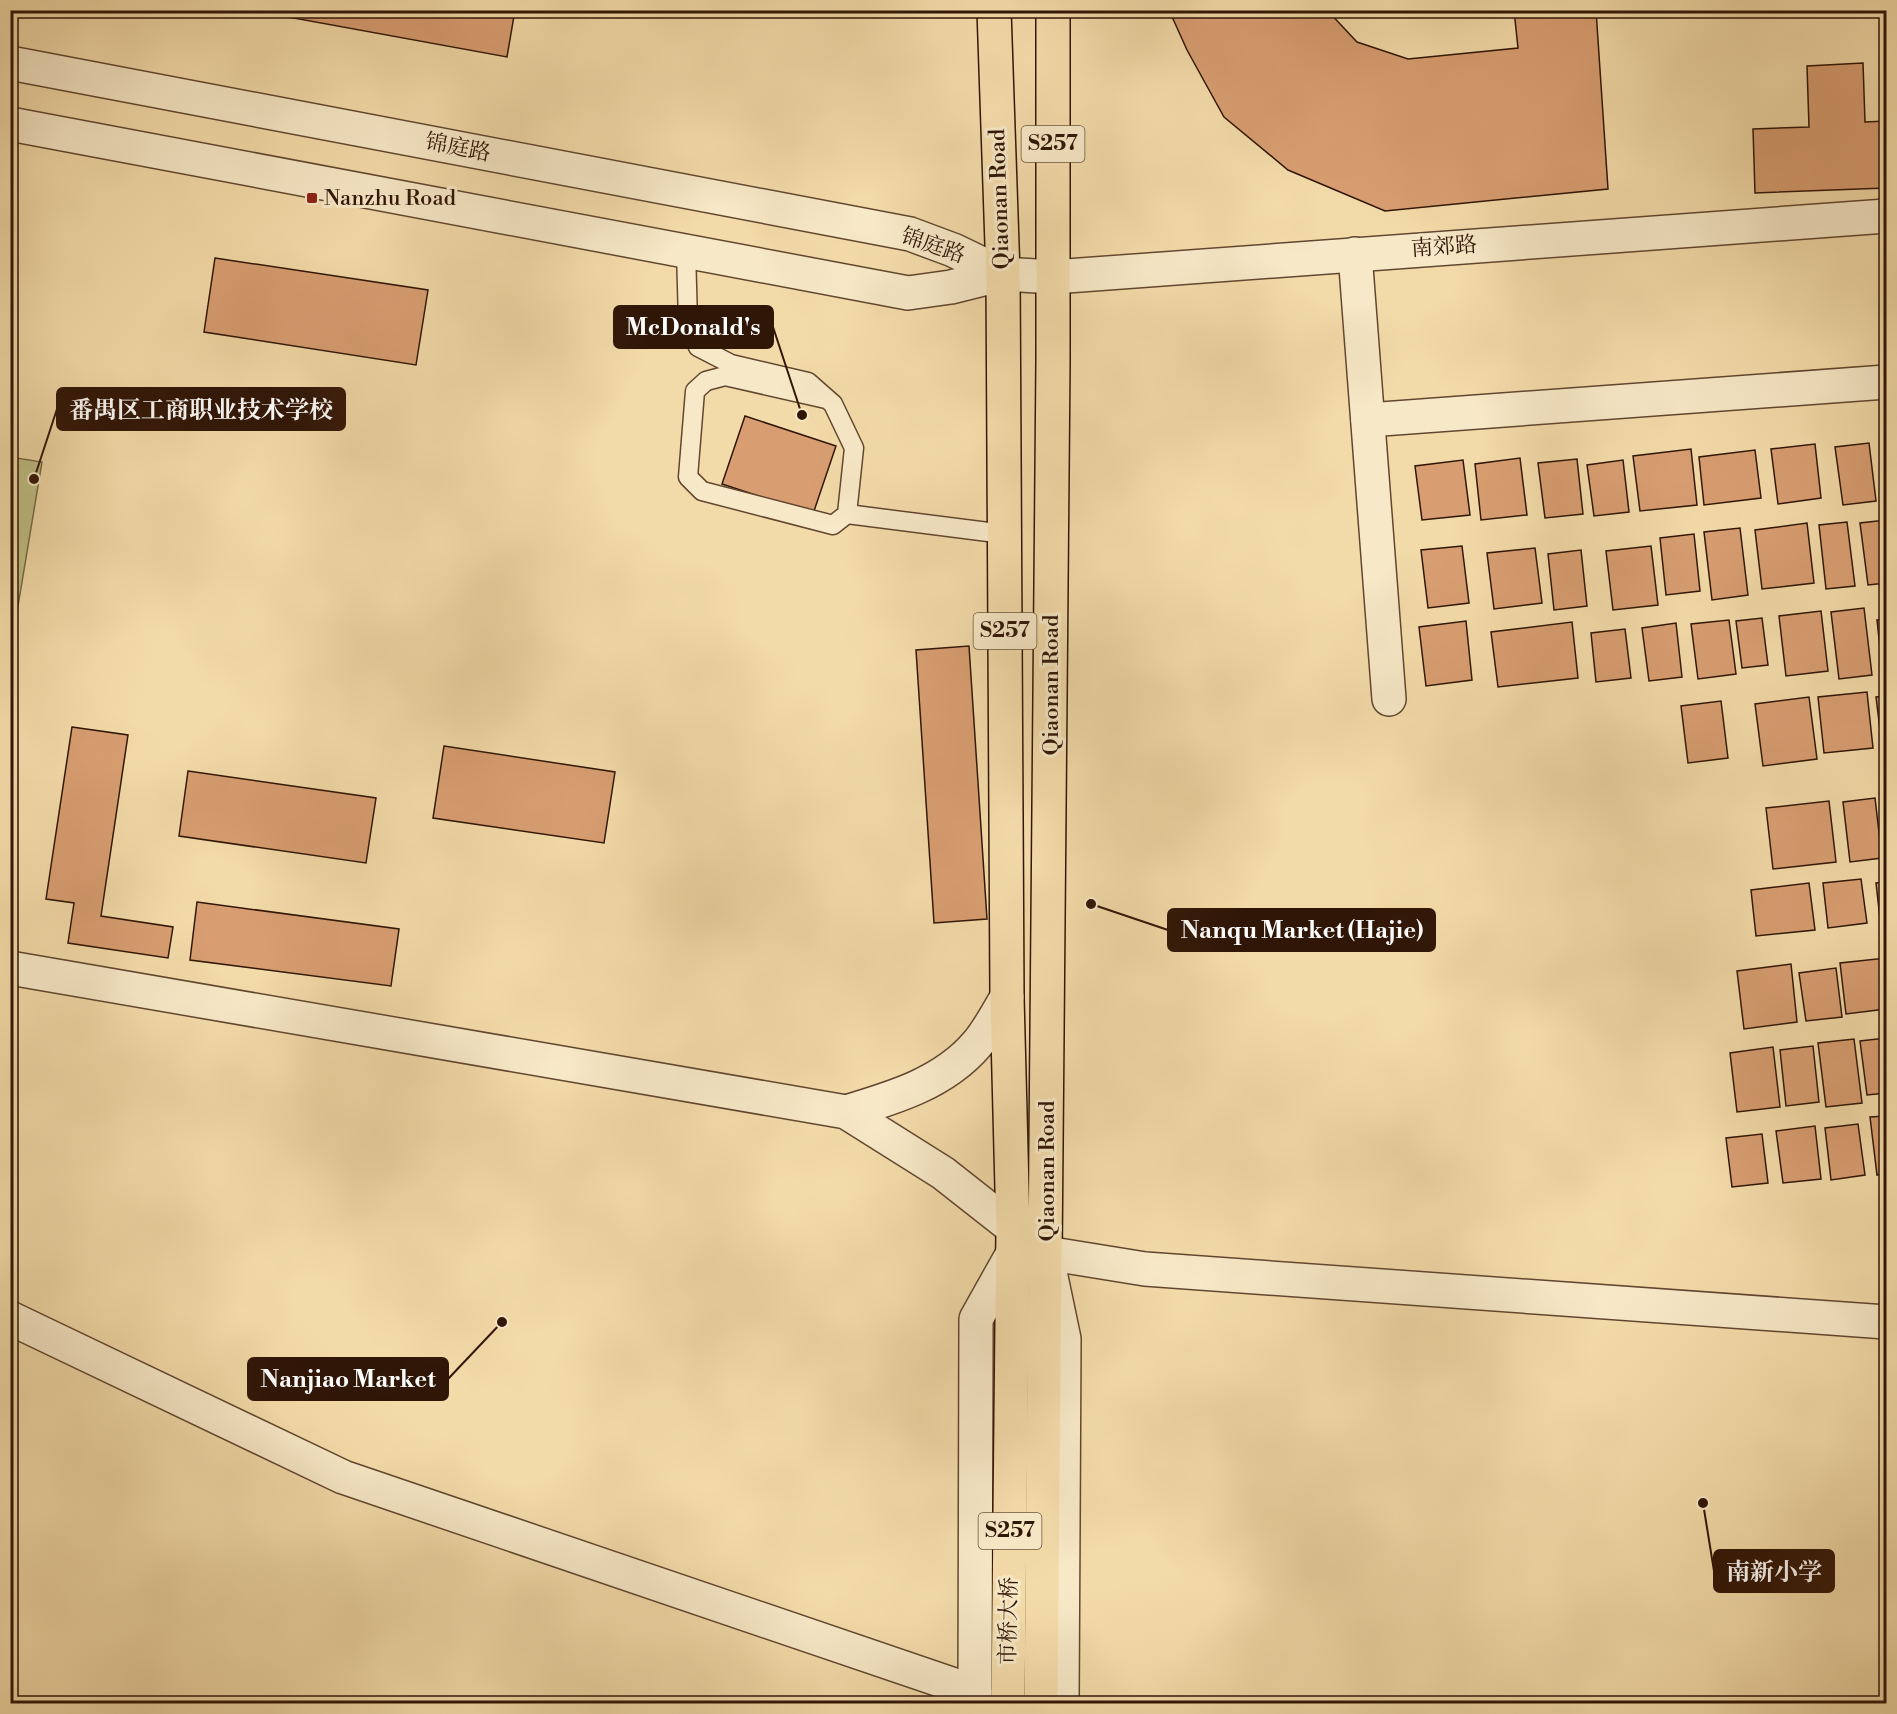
<svg xmlns="http://www.w3.org/2000/svg" width="1897" height="1714" font-family="'Libre Bodoni','Noto Serif SC',serif">
  <style>
    .green { fill: #bfbf85; stroke: #786a46; stroke-width: 1.5 }
    .building { fill: #d89e71; stroke: #301607; stroke-width: 1.5 }
    .lines { fill: none; stroke-linecap: round; stroke-linejoin: round }
    .lane-casing { stroke: #614730; stroke-width: 21 }
    .street-casing { stroke: #614730; stroke-width: 36 }
    .primary-casing { stroke: #301607; stroke-width: 36 }
    .lane { stroke: #f7e8c7; stroke-width: 18 }
    .street { stroke: #f7e8c7; stroke-width: 33 }
    .primary { stroke: #f3dba9; stroke-width: 33 }
    .poi-dot { fill: #8f2418; stroke: #f7e8c7; stroke-width: 2 }
    .labels { text-anchor: middle; dominant-baseline: central; stroke-width: 6; stroke-linejoin: round; paint-order: stroke }
    .shield { fill: #f7e8c7; stroke: #6c5541; stroke-width: 1.5 }
    .shield-label { font-size: 21px; font-weight: bold; fill: #301607 }
    .street-label { font-size: 22px; fill: #301607; stroke: #f7e8c7 }
    .poi-label { font-size: 22px; fill: #301607; stroke: #f7e8c7; text-anchor: start }
    .leader { fill: none; stroke: #301607; stroke-width: 2 }
    .callout-dot { fill: #301607; stroke: #f7e8c7; stroke-width: 2 }
    .callout { fill: #301607; stroke: #301607; stroke-width: 2 }
    .callout-label { font-size: 24px; text-anchor: middle; font-weight: bold; fill: #fff }
  </style>
  <rect width="100%" height="100%" fill="#f3dba9"/>
  <filter id="stains"><feTurbulence type="fractalNoise" baseFrequency=".00333" numOctaves="4"/><feColorMatrix values="0 0 0 0 .2 0 0 0 0 .09 0 0 0 0 .02 0 0 0 .5 -.17"/></filter>
  <radialGradient id="worn" r=".72"><stop offset=".6" stop-color="#630" stop-opacity="0"/><stop offset="1" stop-color="#630" stop-opacity=".3"/></radialGradient>
  <!-- green -->
  <path class="green" d="M10,457l32,5 -28,168h-4z"/>
  <!-- building -->
  <g class="building">
    <path d="M250,10h265l-8,47z"/>
    <path d="M1169,10h158l30,32 51,17 110,-11 -4,-38h82l12,179 -223,22 -97,-41 -64,-53 -37,-67z"/>
    <path d="M1863,63l2,59 21,-1v67l-131,5 -2,-64 56,-2 -2,-61z"/>
    <path d="M215,258l213,32 -12,75 -212,-33z"/>
    <path d="M745,416l91,30 -23,68 -91,-30z"/>
    <path d="M1869,443l7,58 -33,4 -8,-58z"/>
    <path d="M1815,444l6,54 -43,6 -7,-55z"/>
    <path d="M1691,449l6,56 -57,6 -7,-55z"/>
    <path d="M1755,450l6,48 -57,7 -5,-48z"/>
    <path d="M1520,458l7,57 -46,5 -6,-56z"/>
    <path d="M1577,459l6,55 -38,4 -7,-55z"/>
    <path d="M1463,460l7,55 -48,5 -7,-54z"/>
    <path d="M1623,460l6,52 -35,4 -7,-51z"/>
    <path d="M1886,520v63l-18,2 -8,-62z"/>
    <path d="M1847,522l8,64 -29,3 -7,-64z"/>
    <path d="M1807,523l7,60 -52,6 -7,-59z"/>
    <path d="M1740,528l8,67 -36,5 -8,-68z"/>
    <path d="M1694,534l6,57 -34,4 -6,-57z"/>
    <path d="M1462,546l7,57 -41,5 -7,-58z"/>
    <path d="M1651,546l7,59 -45,5 -7,-59z"/>
    <path d="M1535,548l7,55 -48,6 -7,-56z"/>
    <path d="M1581,550l6,56 -33,4 -6,-56z"/>
    <path d="M1864,608l8,67 -33,4 -8,-67z"/>
    <path d="M1821,611l7,60 -42,5 -7,-60z"/>
    <path d="M1762,618l6,47 -26,3 -6,-47z"/>
    <path d="M1886,619v57h-3l-6,-56z"/>
    <path d="M1729,620l7,54 -38,5 -7,-55z"/>
    <path d="M1466,621l6,59 -46,6 -7,-59z"/>
    <path d="M1572,622l6,56 -80,9 -7,-55z"/>
    <path d="M1676,623l6,54 -33,4 -7,-53z"/>
    <path d="M1625,629l6,49 -35,4 -5,-49z"/>
    <path d="M969,646l18,273 -53,4 -18,-273z"/>
    <path d="M1867,692l6,56 -49,5 -6,-56z"/>
    <path d="M1886,696v58h-3l-7,-57z"/>
    <path d="M1809,697l8,62 -54,7 -8,-62z"/>
    <path d="M1721,701l7,57 -40,5 -7,-57z"/>
    <path d="M72,727l56,8 -27,181 72,11 -5,31 -100,-15 6,-40 -28,-4z"/>
    <path d="M444,746l171,26 -11,71 -171,-25z"/>
    <path d="M188,771l188,27 -10,65 -187,-27z"/>
    <path d="M1875,798l7,60 -32,4 -7,-60z"/>
    <path d="M1829,801l7,61 -63,7 -7,-61z"/>
    <path d="M1861,879l6,44 -39,5 -5,-45z"/>
    <path d="M1886,882v53l-4,1 -6,-53z"/>
    <path d="M1809,883l6,47 -59,6 -5,-46z"/>
    <path d="M197,902l202,27 -8,57 -201,-26z"/>
    <path d="M1886,958v51l-40,5 -6,-51z"/>
    <path d="M1791,964l6,58 -53,7 -7,-58z"/>
    <path d="M1836,968l6,49 -36,4 -7,-48z"/>
    <path d="M1886,1038v55l-19,2 -7,-54z"/>
    <path d="M1854,1039l8,64 -36,4 -8,-64z"/>
    <path d="M1813,1046l6,56 -33,4 -6,-56z"/>
    <path d="M1773,1047l7,60 -43,5 -7,-59z"/>
    <path d="M1886,1116v57l-9,2 -7,-58z"/>
    <path d="M1858,1124l7,51 -34,5 -6,-52z"/>
    <path d="M1815,1126l6,53 -38,4 -7,-52z"/>
    <path d="M1762,1134l6,49 -36,4 -6,-49z"/>
  </g>
  <g class="lines">
    <defs>
      <g id="lane">
        <path d="M686,251l2,70 10,26 33,17 77,18 25,22 21,44 -7,66 -14,11 -131,-34 -14,-14 7,-86 11,-10 19,-5 101,23"/>
        <path d="M847,514l157,20"/>
      </g>
      <g id="street">
        <path d="M10,63l900,171 43,16 50,24"/>
        <path d="M10,124l898,169 43,-6 52,-13 50,3 833,-61"/>
        <path d="M1355,254l34,445"/>
        <path d="M1368,420l518,-38"/>
        <path d="M10,968l836,144 97,61 70,55"/>
        <path d="M846,1112c47,-14 98,-29 131,-68 12,-14 21,-32 30,-47"/>
        <path d="M10,1318l333,159 632,215"/>
        <path d="M975,1704l1,-385 37,-66"/>
        <path d="M1062,1704l2,-365 -18,-86 99,16 741,53"/>
      </g>
      <g id="primary">
        <path d="M994,10l9,264 4,723 6,231 -5,476"/>
        <path d="M1041,1704l12,-1343v-351"/>
      </g>
    </defs>
    <!-- lane casing -->
    <use href="#lane" class="lane-casing"/>
    <!-- street casing -->
    <use href="#street" class="street-casing"/>
    <!-- primary casing -->
    <use href="#primary" class="primary-casing"/>
    <!-- lane -->
    <use href="#lane" class="lane"/>
    <!-- street -->
    <use href="#street" class="street"/>
    <!-- primary -->
    <use href="#primary" class="primary"/>
  </g>
  <!-- markers -->
  <rect class="poi-dot" x="306" y="192" width="12" height="12" rx="3"/>
  <g class="labels">
    <!-- shield labels -->
    <g class="shield">
      <rect x="1021.5" y="126" width="63" height="36" rx="4.5"/>
      <rect x="973.5" y="613" width="63" height="36" rx="4.5"/>
      <rect x="978.5" y="1513" width="63" height="36" rx="4.5"/>
    </g>
    <g class="shield-label">
      <text x="1053" y="144">S257</text>
      <text x="1005" y="631">S257</text>
      <text x="1010" y="1531">S257</text>
    </g>
    <!-- street labels -->
    <g class="street-label">
      <text transform="translate(458 148) rotate(11)">锦庭路</text>
      <text transform="translate(1000 199) rotate(-92)">Qiaonan Road</text>
      <text transform="translate(933 246) rotate(19)">锦庭路</text>
      <text transform="translate(1444 247) rotate(-4)">南郊路</text>
      <text transform="translate(1051 685) rotate(-90)">Qiaonan Road</text>
      <text transform="translate(1047 1171) rotate(-90)">Qiaonan Road</text>
      <text transform="translate(1009 1621) rotate(-89)">市桥大桥</text>
    </g>
    <!-- poi labels -->
    <g class="poi-label">
      <text x="324" y="198">Nanzhu Road</text>
    </g>
  </g>
  <!-- callouts -->
  <path class="leader" d="M802 415L773 327M34 479L57 409M1091 904L1168 930M502 1322L448 1379M1703 1503L1714 1571"/>
  <g class="callout-dot">
    <circle cx="802" cy="415" r="6"/>
    <circle cx="34" cy="479" r="6"/>
    <circle cx="1091" cy="904" r="6"/>
    <circle cx="502" cy="1322" r="6"/>
    <circle cx="1703" cy="1503" r="6"/>
  </g>
  <g class="callout">
    <rect x="614" y="306" width="159" height="42" rx="6"/>
    <rect x="57" y="388" width="288" height="42" rx="6"/>
    <rect x="1168" y="909" width="267" height="42" rx="6"/>
    <rect x="248" y="1358" width="200" height="42" rx="6"/>
    <rect x="1714" y="1550" width="120" height="42" rx="6"/>
  </g>
  <g class="callout-label">
    <text x="693" y="335">McDonald's</text>
    <text x="201" y="418">番禺区工商职业技术学校</text>
    <text x="1302" y="938">Nanqu Market (Hajie)</text>
    <text x="348" y="1387">Nanjiao Market</text>
    <text x="1774" y="1580">南新小学</text>
  </g>
  <!-- margin -->
  <rect width="1897" height="1714" fill="none" stroke="#f3dba9" stroke-width="36"/>
  <rect x="12" y="12" width="1873" height="1690" fill="none" stroke="#301607" stroke-width="3"/>
  <rect x="18" y="18" width="1861" height="1678" fill="none" stroke="#301607" stroke-width="1.5"/>
  <rect width="100%" height="100%" filter="url(#stains)"/>
  <rect width="100%" height="100%" fill="url(#worn)"/>
</svg>
